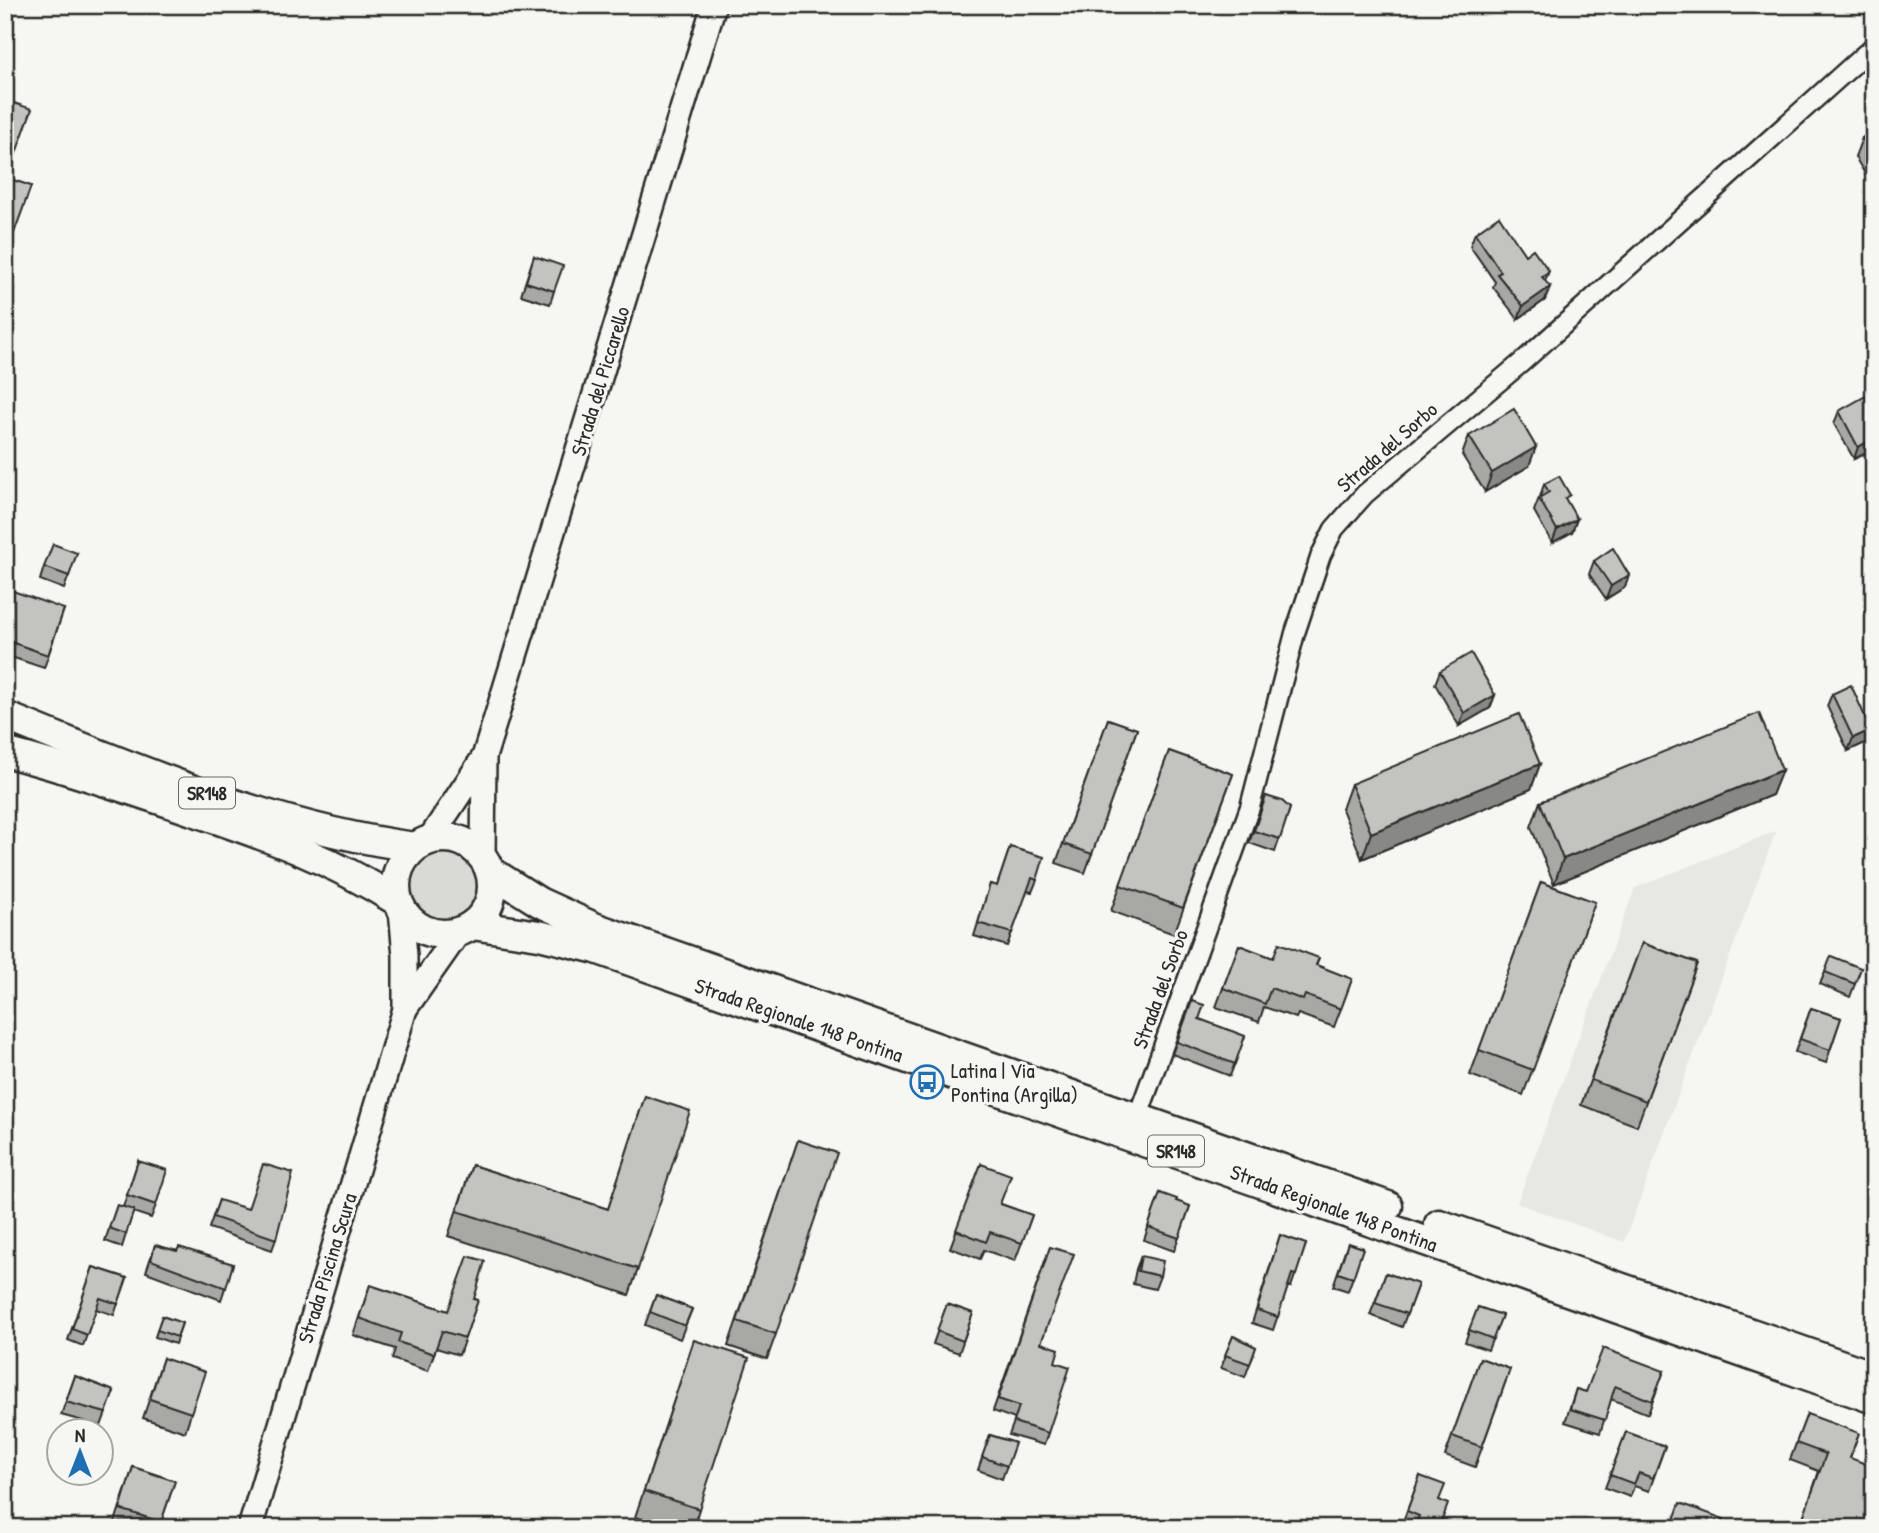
<svg xmlns="http://www.w3.org/2000/svg" width="1879" height="1533" font-family="'Patrick Hand',sans-serif">
  <style>
    .built { fill: #e7e7e3 }
    .green { fill: #d9d9d5; stroke: #828280; stroke-width: 2 }
    .lines { fill: none; stroke-linecap: round; stroke-linejoin: round }
    .minor-casing { stroke: #2b2b2b; stroke-width: 23 }
    .tertiary-casing { stroke: #2b2b2b; stroke-width: 28 }
    .primary-casing { stroke: #2b2b2b; stroke-width: 33 }
    .minor { stroke: #f6f6f2; stroke-width: 18 }
    .tertiary { stroke: #f6f6f2; stroke-width: 23 }
    .primary { stroke: #f6f6f2; stroke-width: 28 }
    .wall { fill: #a8a8a5; stroke: #2b2b2b; stroke-width: 2 }
    .shaded-wall { fill: #888886; stroke: #2b2b2b; stroke-width: 2 }
    .building { fill: #c3c3c0; stroke: #2b2b2b; stroke-width: 2 }
    .labels { text-anchor: middle; dominant-baseline: central; stroke-width: 6; stroke-linejoin: round; paint-order: stroke }
    .shield { fill: #f6f6f2; stroke: #686867; stroke-width: 2 }
    .shield-label { font-size: 19px; font-weight: bold; fill: #2b2b2b }
    .street-label { font-size: 21px; fill: #2b2b2b; stroke: #f6f6f2 }
    .poi-label { font-size: 21px; fill: #2b2b2b; stroke: #f6f6f2; text-anchor: start }
  </style>
  <rect width="100%" height="100%" fill="#f6f6f2"/>
  <filter id="ink" filterUnits="userSpaceOnUse"><feTurbulence type="fractalNoise" baseFrequency=".0143" numOctaves="2"/><feDisplacementMap in="SourceGraphic" scale="14" xChannelSelector="R" yChannelSelector="G"/><feConvolveMatrix kernelMatrix="1 2 1 2 8 2 1 2 1" color-interpolation-filters="sRGB"/></filter>
  <g filter="url(#ink)">
    <!-- built -->
    <path class="built" d="M1776,831l-152,411 -107,-39 118,-315z"/>
    <!-- green -->
    <circle class="green" cx="443" cy="887" r="40"/>
    <g class="lines">
      <defs>
        <path id="minor" d="M1138,1116l112,-309 45,-174 26,-78 13,-26 31,-35 156,-131 353,-317"/>
        <g id="tertiary">
          <path d="M429,840l53,-80"/>
          <path d="M483,857l1,-100 230,-752"/>
          <path d="M405,1009l54,-77"/>
          <path d="M250,1528l155,-519v-53l-4,-47"/>
        </g>
        <g id="primary">
          <path d="M5,716c131,53 270,113 410,131"/>
          <path d="M5,752c64,17 126,38 188,59 74,25 138,48 204,90"/>
          <circle cx="444" cy="886" r="48"/>
          <path d="M490,871l49,31 55,25 794,279"/>
          <path d="M472,925l67,10 57,14 1278,450"/>
          <path d="M1439,1224l435,152"/>
        </g>
      </defs>
      <!-- minor casing -->
      <use href="#minor" class="minor-casing"/>
      <!-- tertiary casing -->
      <use href="#tertiary" class="tertiary-casing"/>
      <!-- primary casing -->
      <use href="#primary" class="primary-casing"/>
      <!-- minor -->
      <use href="#minor" class="minor"/>
      <!-- tertiary -->
      <use href="#tertiary" class="tertiary"/>
      <!-- primary -->
      <use href="#primary" class="primary"/>
    </g>
    <!-- wall -->
    <g class="wall">
      <path d="M5,100l2,78 24,8 -26,70z"/>
      <path d="M1874,131v58l-19,-32 7,-19z"/>
      <path d="M1475,233l50,22 20,26v19l-27,19 -25,-32 2,-5 -25,-36z"/>
      <path d="M534,256l20,35 -4,13 -29,-9z"/>
      <path d="M1874,296v18l-4,-7z"/>
      <path d="M1874,398v51l-20,10 -20,-35 5,-13z"/>
      <path d="M1469,436l60,30 -44,26 -23,-37z"/>
      <path d="M1544,484l33,35 -5,13 -20,11 -18,-32 5,-13 1,-1z"/>
      <path d="M77,553l-13,36 -24,-9 4,-13z"/>
      <path d="M1594,561l35,14 -4,12 -19,12 -17,-25z"/>
      <path d="M5,603l59,6 -20,59 -39,-13z"/>
      <path d="M1440,671l55,24 -5,13 -31,18 -24,-42z"/>
      <path d="M1832,694l39,36 -4,12 -19,9 -21,-45z"/>
      <path d="M1108,719l29,10 -52,144 -29,-10z"/>
      <path d="M1169,751l64,23 -59,160 -63,-23z"/>
      <path d="M1540,764l-9,25 -169,70 -20,-50 9,-25z"/>
      <path d="M1782,770l-10,25 -218,89 -23,-57 9,-25z"/>
      <path d="M1266,796l24,12 -15,44 -26,-9z"/>
      <path d="M1010,847l27,33 -5,12 -5,-1 -20,55 -33,-10 16,-52 7,2z"/>
      <path d="M1541,882l54,20 -72,193 -53,-20z"/>
      <path d="M1642,943l55,20 -60,163 -56,-21z"/>
      <path d="M1239,945l34,13 43,7 36,14 -18,48 -36,-13 -2,4 -32,-11 -5,15 -43,-15z"/>
      <path d="M1861,968l-11,29 -30,-13 5,-12z"/>
      <path d="M1192,1001l7,18 46,17 -15,40 -58,-22z"/>
      <path d="M1811,1008l30,10 -15,45 -31,-11z"/>
      <path d="M645,1096l-7,173 -9,26 -181,-59 24,-71 136,44z"/>
      <path d="M798,1140l-22,194 -9,25 -39,-13z"/>
      <path d="M138,1161l18,44 -5,13 -18,-6 -11,35 -17,-6 12,-36 6,2z"/>
      <path d="M981,1164l20,40 31,11 -17,46 -31,-11 -4,9 -30,-11z"/>
      <path d="M1160,1193l16,8 14,5 -16,45 -30,-11z"/>
      <path d="M219,1200l57,39 -4,11 -63,-22z"/>
      <path d="M1280,1235l26,9 -15,43 -3,-1 -15,44 -21,-7z"/>
      <path d="M1348,1243l15,5 -15,43 -15,-5z"/>
      <path d="M155,1245l22,6 56,13 -12,36 -75,-28z"/>
      <path d="M1050,1247l-9,97 14,18 -7,71 -4,12 -35,-10 6,-16 -22,-8z"/>
      <path d="M1141,1256l19,20 -5,13 -22,-5 3,-15z"/>
      <path d="M93,1267l34,11 -13,37 -18,-6 -13,37 -15,-6z"/>
      <path d="M1386,1273l32,11 -16,43 -32,-12z"/>
      <path d="M370,1285l78,26 26,-12 4,1 -19,55 -23,-7 -8,23 -36,-12 3,-10 -42,-14z"/>
      <path d="M656,1295l36,14 -12,30 -35,-14z"/>
      <path d="M947,1304l26,9 -14,40 -26,-9z"/>
      <path d="M1478,1307l24,8 -14,35 -23,-8z"/>
      <path d="M162,1316l20,7 -7,21 -20,-7z"/>
      <path d="M1233,1336l23,11 -11,30 -24,-9z"/>
      <path d="M694,1340l5,169 -6,19h-24l-34,-11z"/>
      <path d="M163,1358l28,55 -6,19 -42,-14z"/>
      <path d="M1480,1358l30,11 -35,98 -30,-11z"/>
      <path d="M1664,1371l-16,43 -37,-15 -11,34 -35,-11 11,-33 10,3z"/>
      <path d="M75,1376l39,15 -13,35 -40,-11z"/>
      <path d="M1807,1414l62,114h-69l19,-57 -29,-11z"/>
      <path d="M1626,1432l39,14 -16,45 -15,-5 -4,11 -25,-9z"/>
      <path d="M990,1435l25,8 -13,36 -24,-9z"/>
      <path d="M133,1467l42,14 -16,47h-46z"/>
      <path d="M1420,1476l20,25 -1,27h-27l-10,-4z"/>
    </g>
    <!-- shaded-wall -->
    <g class="shaded-wall">
      <path d="M1549,271l-5,13 -2,-7z"/>
      <path d="M1550,287l-5,13 -27,19 5,-13z"/>
      <path d="M1874,438v11l-20,10 4,-12z"/>
      <path d="M1536,447l-7,19 -44,26 7,-19z"/>
      <path d="M1577,519l-5,13 -20,11 5,-13z"/>
      <path d="M1629,575l-4,12 -19,12 5,-13z"/>
      <path d="M1495,695l-5,13 -31,18 5,-13z"/>
      <path d="M1871,730l-4,12 -19,9 5,-13z"/>
      <path d="M1540,764l-9,25 -169,70 9,-26z"/>
      <path d="M1782,770l-10,25 -218,89 9,-25z"/>
    </g>
    <!-- building -->
    <g class="building">
      <path d="M5,100l27,9 -25,69 24,8 -21,58 -5,-2z"/>
      <path d="M1874,131v27l-12,-20z"/>
      <path d="M1499,216l26,39 8,-6 16,22 -7,6 8,10 -27,19 -26,-32 4,-2 -26,-39z"/>
      <path d="M534,256l29,10 -9,25 -28,-9z"/>
      <path d="M1871,393l3,5v40l-16,9 -19,-36z"/>
      <path d="M1514,409l22,38 -44,26 -23,-37z"/>
      <path d="M5,451l5,2 -5,11z"/>
      <path d="M1559,476l11,19 -5,3 12,21 -20,11 -18,-32 10,-6 -5,-8z"/>
      <path d="M53,544l24,9 -8,23 -25,-9z"/>
      <path d="M1613,548l16,27 -18,11 -17,-25z"/>
      <path d="M10,590l54,19 -16,46 -43,-15v-36z"/>
      <path d="M1471,653l24,42 -31,18 -24,-42z"/>
      <path d="M1851,685l20,45 -18,8 -21,-44z"/>
      <path d="M1759,713l23,57 -219,89 -23,-57z"/>
      <path d="M1519,714l21,50 -169,69 -20,-49z"/>
      <path d="M1108,719l29,10 -45,125 -29,-10z"/>
      <path d="M1169,751l64,23 -50,134 -63,-23z"/>
      <path d="M1266,796l16,5 8,7 -10,31 -26,-8z"/>
      <path d="M1010,847l34,10 -7,23 -5,-2 -20,55 -34,-10 12,-39 7,2z"/>
      <path d="M1541,882l54,20 -62,168 -54,-20z"/>
      <path d="M1279,943l40,15 -3,7 36,14 -11,30 -36,-14 -2,5 -32,-12 -6,16 -42,-16 16,-43 34,13z"/>
      <path d="M1642,943l55,20 -51,138 -55,-21z"/>
      <path d="M1831,956l30,12 -6,16 -30,-12z"/>
      <path d="M1192,1001l12,4 -5,14 46,17 -10,28 -58,-22z"/>
      <path d="M1811,1008l30,10 -11,32 -30,-11z"/>
      <path d="M645,1096l45,15 -52,158 -181,-58 15,-46 136,44z"/>
      <path d="M798,1140l39,13 -61,181 -39,-13z"/>
      <path d="M138,1161l29,9 -11,35 -29,-10z"/>
      <path d="M263,1164l30,9 -17,66 -63,-22 6,-17 29,9z"/>
      <path d="M981,1164l30,11 -11,29 32,11 -10,28 -32,-11 -4,10 -30,-12z"/>
      <path d="M1160,1193l17,6 -1,2 14,5 -11,32 -31,-11z"/>
      <path d="M117,1205l17,5 -8,24 -17,-6z"/>
      <path d="M1280,1235l26,9 -10,31 -4,-1 -14,43 -21,-7z"/>
      <path d="M1348,1243l15,5 -10,30 -15,-5z"/>
      <path d="M155,1245l22,6 2,-4 54,17 -7,24 -75,-28z"/>
      <path d="M1050,1247l24,7 -33,89 18,6 -4,13 15,5 -22,66 -34,-11 5,-16 -21,-7z"/>
      <path d="M468,1256l17,5 -11,38 4,1 -13,38 -23,-7 -8,23 -36,-12 3,-9 -42,-15 11,-33 78,26z"/>
      <path d="M1141,1256l22,5 -3,15 -22,-5z"/>
      <path d="M93,1267l34,11 -9,26 -18,-6 -13,37 -15,-6z"/>
      <path d="M1386,1273l32,11 -11,30 -32,-11z"/>
      <path d="M656,1295l36,14 -7,17 -35,-14z"/>
      <path d="M947,1304l26,9 -10,28 -26,-10z"/>
      <path d="M1478,1307l24,8 -9,24 -24,-9z"/>
      <path d="M162,1316l20,7 -5,14 -20,-7z"/>
      <path d="M1233,1336l23,11 -6,17 -25,-9z"/>
      <path d="M694,1340l55,18 -50,151 -55,-18z"/>
      <path d="M1603,1348l61,23 -12,30 -37,-15 -10,34 -35,-11 6,-20 10,3z"/>
      <path d="M163,1358l42,14 -14,41 -41,-14z"/>
      <path d="M1480,1358l30,11 -28,78 -30,-11z"/>
      <path d="M75,1376l39,15 -8,22 -40,-11z"/>
      <path d="M1807,1414l52,19 -9,25 24,9v47l-5,14h-53l-15,-5 25,-69 -30,-11z"/>
      <path d="M1626,1432l39,14 -12,32 -14,-5 -5,11 -24,-9z"/>
      <path d="M990,1435l25,8 -8,23 -25,-9z"/>
      <path d="M133,1467l42,14 -14,41 -41,-13z"/>
      <path d="M1420,1476l25,9 -6,15 9,4 -9,24h-25l5,-12 -12,-5z"/>
      <path d="M1680,1503l44,16 -3,9h-50z"/>
    </g>
  </g>
  <!-- icons -->
  <defs>
    <symbol id="bus-ring" viewBox="-11 -11 22 22"><circle r="9.5" fill="#f6f6f2" stroke="#1f6fb2" stroke-width="1.5"/><path d="M-5-6H5V4H4V6H2V4H-2V6H-4V4H-5ZM-3.5-4V0h7V-4ZM-3.5 1.2v1.5H-2V1.2ZM2 1.2v1.5H3.5V1.2Z" fill="#1f6fb2"/></symbol>
  </defs>
  <g fill-rule="evenodd">
    <use href="#bus-ring" x="908" y="1063" width="38" height="38"/>
  </g>
  <g class="labels">
    <!-- shield labels -->
    <g class="shield">
      <rect x="179" y="777.5" width="56" height="31" rx="5"/>
      <rect x="1148" y="1135.5" width="56" height="31" rx="5"/>
    </g>
    <g class="shield-label">
      <text x="207" y="793">SR148</text>
      <text x="1176" y="1151">SR148</text>
    </g>
    <!-- street labels -->
    <g class="street-label">
      <text transform="translate(600 381) rotate(-73)">Strada del Piccarello</text>
      <text transform="translate(1387 447) rotate(-41)">Strada del Sorbo</text>
      <text transform="translate(1160 989) rotate(-70)">Strada del Sorbo</text>
      <text transform="translate(799 1020) rotate(19)">Strada Regionale 148 Pontina</text>
      <text transform="translate(1334 1208) rotate(20)">Strada Regionale 148 Pontina</text>
      <text transform="translate(327 1268) rotate(-73)">Strada Piscina Scura</text>
    </g>
    <!-- poi labels -->
    <g class="poi-label">
      <text x="951" y="1070">Latina | Via<tspan x="951" dy="24">Pontina (Argilla)</tspan></text>
    </g>
  </g>
  <!-- margin -->
  <rect width="1879" height="1533" fill="none" stroke="#f6f6f2" stroke-width="28"/>
  <rect x="14" y="14" width="1851" height="1505" fill="none" stroke="#2b2b2b" stroke-width="2.5" filter="url(#ink)"/>
  <!-- north arrow -->
  <g transform="translate(80 1452)"><circle r="33" fill="#f6f6f2" stroke="#a5a5a2" stroke-width="2"/>
  <path d="M0-5L12 26L0 18L-12 26Z" fill="#1f6fb2"/>
  <text y="-10" font-size="19" font-weight="bold" text-anchor="middle" fill="#2b2b2b">N</text>
  </g>
</svg>
